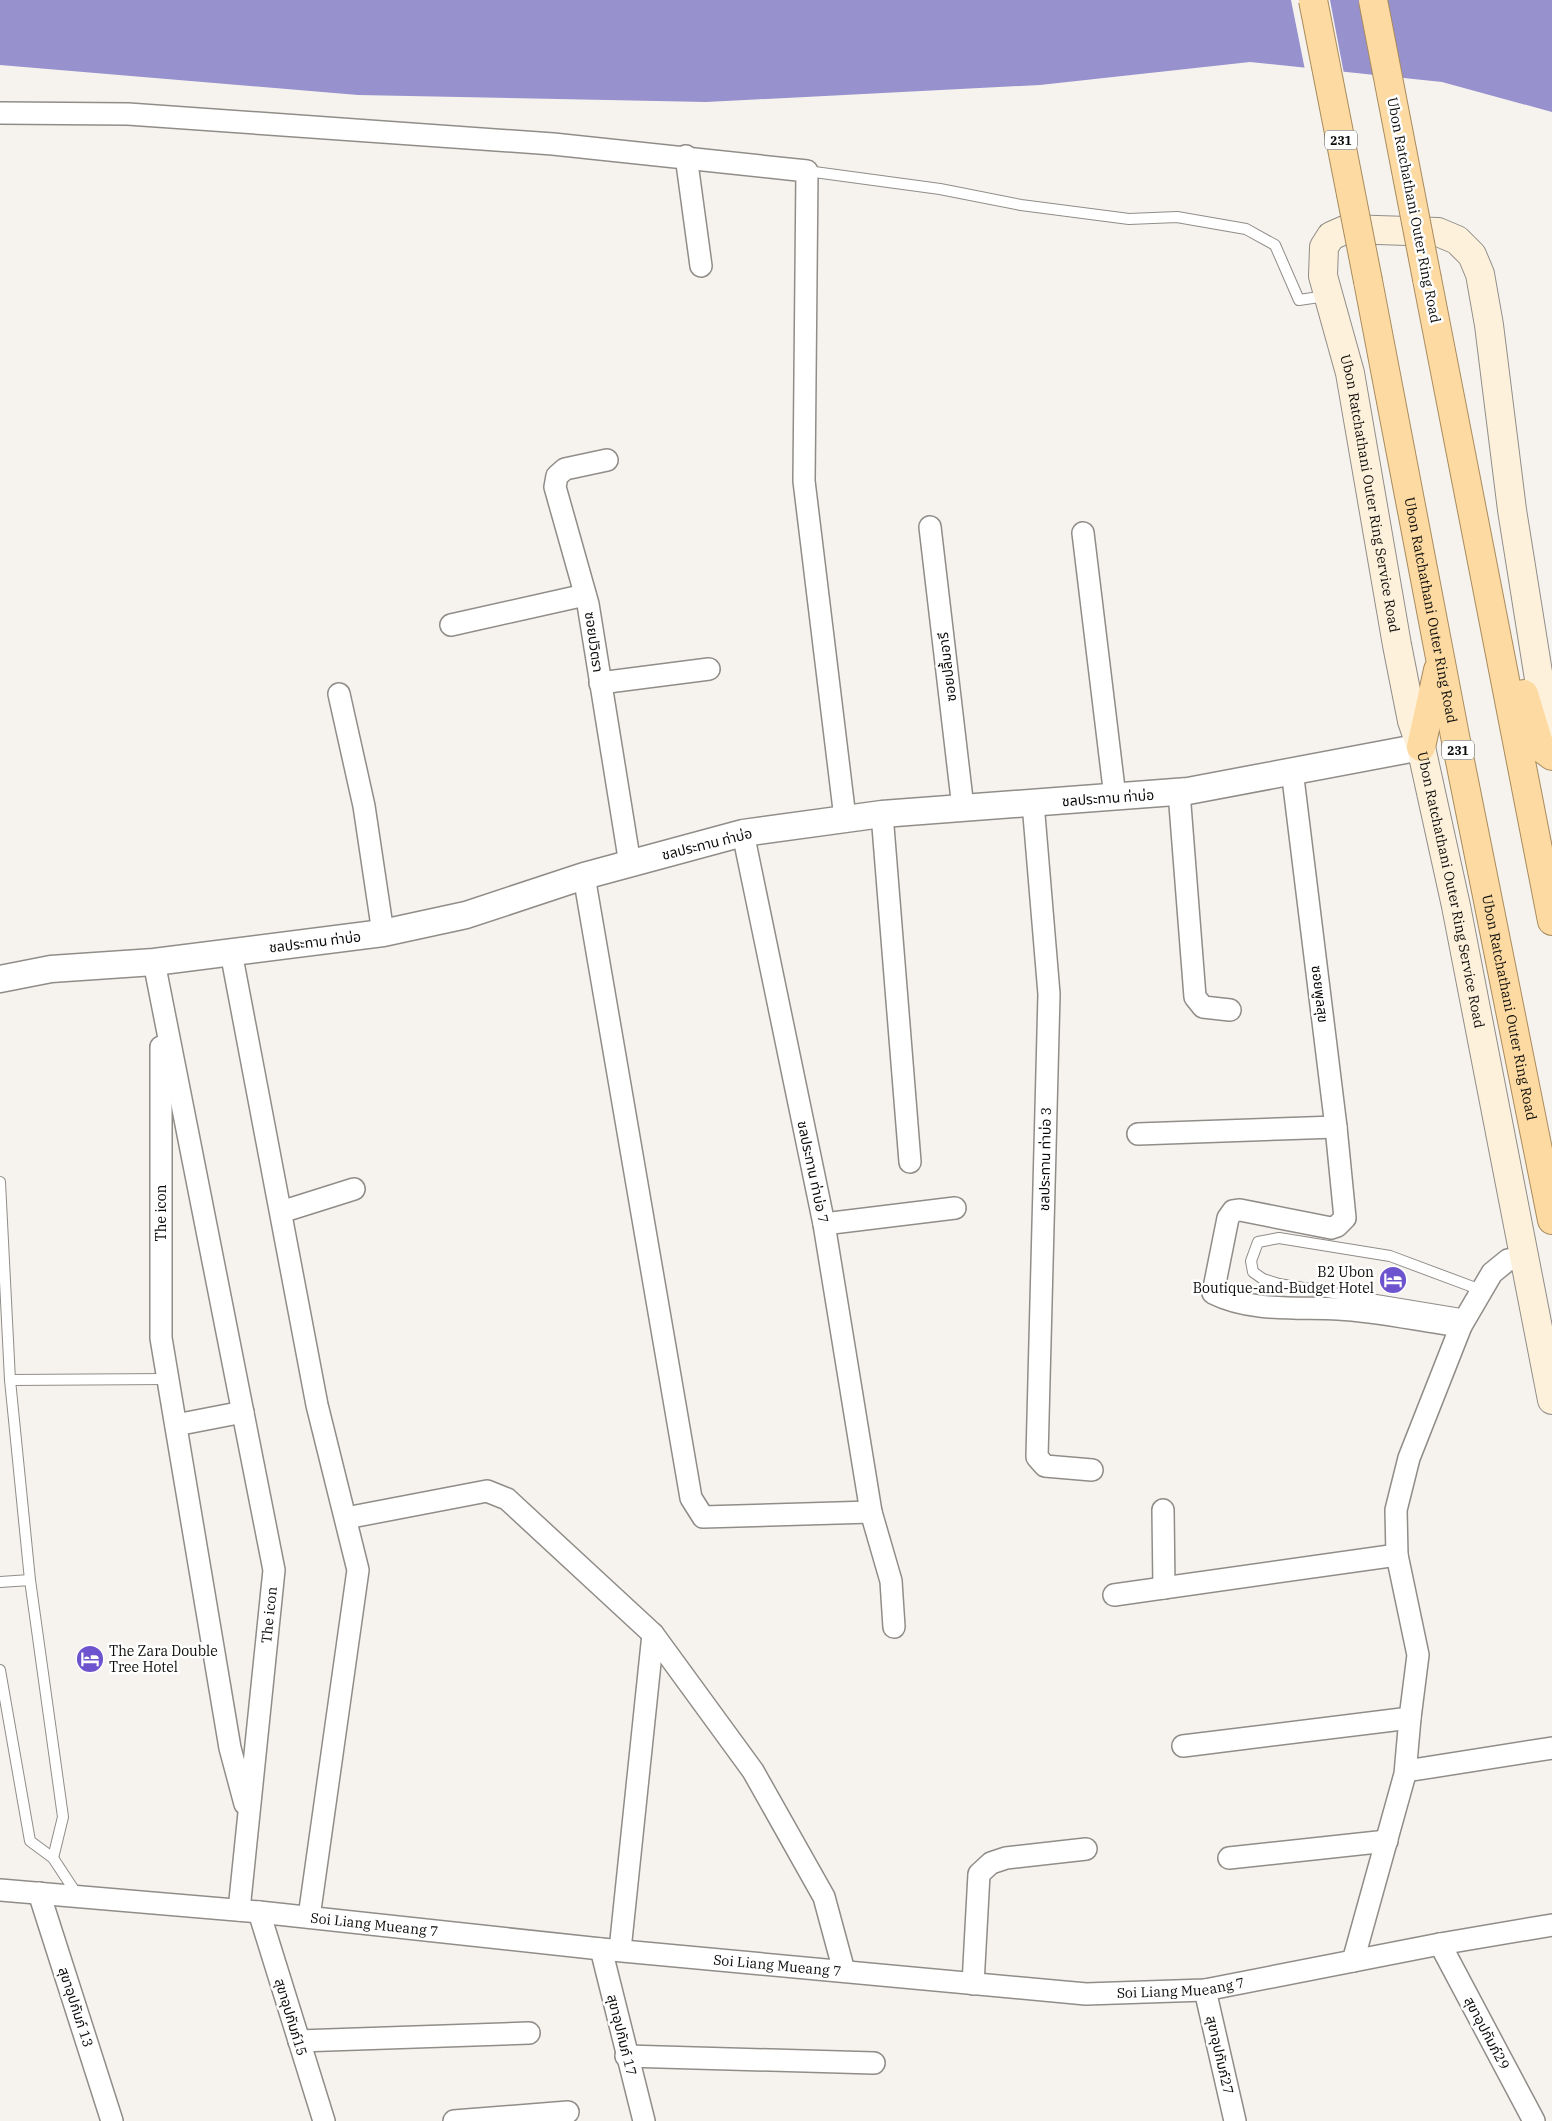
<svg xmlns="http://www.w3.org/2000/svg" width="1552" height="2121" font-family="'IBM Plex Serif','Noto Sans Thai',serif">
  <style>
    .water { fill: #9791cd }
    .pier { fill: #f6f3ee }
    .lines { fill: none; stroke-linecap: round; stroke-linejoin: round }
    .service-casing { stroke: #908d89; stroke-width: 12 }
    .minor-casing { stroke: #908d89; stroke-width: 24 }
    .tertiary-casing { stroke: #908d89; stroke-width: 29 }
    .secondary-casing { stroke: #908d89; stroke-width: 30 }
    .trunk-casing { stroke: #a88b5d; stroke-width: 30 }
    .service { stroke: #fff; stroke-width: 10 }
    .minor { stroke: #fff; stroke-width: 21 }
    .tertiary { stroke: #fff; stroke-width: 26 }
    .secondary { stroke: #fef1dc; stroke-width: 28 }
    .trunk { stroke: #fcdaa2; stroke-width: 28 }
    .trunk-bridge-casing { stroke: #a88b5d; stroke-width: 30; stroke-linecap: butt }
    .trunk-bridge { stroke: #fcdaa2; stroke-width: 28 }
    .labels { text-anchor: middle; dominant-baseline: central; stroke-width: 5; stroke-linejoin: round; paint-order: stroke }
    .shield { fill: #fff; stroke: #555453; stroke-width: 1 }
    .shield-label { font-size: 12px; font-weight: bold; fill: #0c0b09 }
    .street-label { font-size: 14px; fill: #0c0b09; stroke: #fff }
    .poi-label { font-size: 14px; fill: #0c0b09; stroke: #fff; text-anchor: end }
  </style>
  <rect width="100%" height="100%" fill="#f6f3ee"/>
  <!-- water -->
  <path class="water" d="M0,0h1552v112l-110,-30 -192,-20 -210,23 -334,17 -348,-7 -358,-30z"/>
  <!-- pier -->
  <path class="pier" d="M1291,0h39l14,74 -39,-4z"/>
  <g class="lines">
    <defs>
      <g id="service">
        <path d="M807,171l133,18 81,16 108,14 48,-2 69,12 29,16 24,55 27,-4"/>
        <path d="M0,1182l10,198 20,200"/>
        <path d="M1467,1315l-188,-31 -16,-5 -10,-7 -2,-11 7,-19 21,-4 111,18 91,34"/>
        <path d="M10,1380l158,-1"/>
        <path d="M0,1582l30,-2 33,237 -10,41"/>
        <path d="M0,1670l30,171 23,17 25,38"/>
      </g>
      <g id="minor">
        <path d="M0,113l128,1 425,30 254,27 -3,310 41,337"/>
        <path d="M686,156l15,110"/>
        <path d="M607,460l-42,9 -8,7 -2,11 33,117 42,260"/>
        <path d="M930,527l33,281"/>
        <path d="M1083,533l32,264"/>
        <path d="M451,625l134,-30"/>
        <path d="M600,683l109,-14"/>
        <path d="M339,694l25,112 19,127"/>
        <path d="M1292,770l44,357 9,91 -8,8 -6,2 -91,-18 -7,1 -5,7 -15,75c38,19 84,14 125,16 41,2 82,12 123,17"/>
        <path d="M1179,792l16,205 8,10 27,3"/>
        <path d="M1033,803l16,191 -12,463 8,9 47,4"/>
        <path d="M882,814l28,348"/>
        <path d="M743,833l81,391 47,288 20,69 3,46"/>
        <path d="M584,876l107,622 12,19 168,-5"/>
        <path d="M231,952l86,453 41,165 -49,347"/>
        <path d="M154,962l120,608 -35,340"/>
        <path d="M161,1047v291l69,410 15,56"/>
        <path d="M1138,1134l198,-7"/>
        <path d="M281,1212l73,-23"/>
        <path d="M824,1224l131,-16"/>
        <path d="M176,1425l67,-13"/>
        <path d="M1163,1510l1,78"/>
        <path d="M346,1518l141,-27 20,8 146,135 100,137 71,126 20,74"/>
        <path d="M1114,1595l283,-40"/>
        <path d="M1183,1746l227,-28"/>
        <path d="M1406,1771l146,-23"/>
        <path d="M1229,1858l158,-17"/>
        <path id="s1" d="M0,1890l259,22 342,37 485,45 119,-4 235,-46 112,-19"/>
        <path d="M39,1893l73,228"/>
        <path d="M259,1912l65,209"/>
        <path d="M1440,1944l94,177"/>
        <path d="M601,1949l43,172"/>
        <path d="M620,1950l33,-316"/>
        <path d="M1353,1961l52,-187 5,-56 8,-63 -21,-100 -1,-45 13,-52 52,-132 31,-53 16,-13 18,-2"/>
        <path d="M973,1984l6,-110 12,-11 15,-5 80,-9"/>
        <path d="M1205,1990l30,131"/>
        <path d="M299,2041l230,-8"/>
        <path d="M626,2056l248,7"/>
        <path d="M454,2121l114,-9"/>
      </g>
      <path id="tertiary" d="M0,979l51,-10 103,-7 229,-29 83,-18 118,-39 159,-43 139,-19 306,-23 233,-44"/>
      <g id="secondary">
        <path id="s2" d="M1551,754l-39,-244 -23,-185 -9,-51 -8,-19 -15,-15 -19,-8 -91,-3 -16,7 -7,11 -1,29 27,97 47,272 15,76 9,26 35,159 96,494"/>
      </g>
      <g id="trunk">
        <path d="M1427,279l125,642"/>
        <path id="s3" d="M1368,281l87,455 97,484"/>
        <path d="M1524,694l16,53 12,9"/>
        <path d="M1421,747l17,-77"/>
      </g>
    </defs>
    <!-- service casing -->
    <use href="#service" class="service-casing"/>
    <!-- minor casing -->
    <use href="#minor" class="minor-casing"/>
    <!-- tertiary casing -->
    <use href="#tertiary" class="tertiary-casing"/>
    <!-- secondary casing -->
    <use href="#secondary" class="secondary-casing"/>
    <!-- trunk casing -->
    <use href="#trunk" class="trunk-casing"/>
    <!-- service -->
    <use href="#service" class="service"/>
    <!-- minor -->
    <use href="#minor" class="minor"/>
    <!-- tertiary -->
    <use href="#tertiary" class="tertiary"/>
    <!-- secondary -->
    <use href="#secondary" class="secondary"/>
    <!-- trunk -->
    <use href="#trunk" class="trunk"/>
    <defs>
      <g id="trunk-bridge">
        <path d="M1313,0l55,281"/>
        <path d="M1373,0l54,279"/>
      </g>
    </defs>
    <!-- trunk-bridge casing -->
    <use href="#trunk-bridge" class="trunk-bridge-casing"/>
    <!-- trunk-bridge -->
    <use href="#trunk-bridge" class="trunk-bridge"/>
  </g>
  <!-- icons -->
  <defs>
    <symbol id="hotel-disc" viewBox="-11 -11 22 22"><circle r="9.5" fill="#6d54ce" stroke="#fff"/><path d="M-6-4.5h1.5V1H6V5H4.5V3h-9V5H-6ZM-4 0a1.8 1.8 0 1 1 3.6 0ZM.5 0V-2.5h3Q6-2.5 6 0Z" fill="#fff"/></symbol>
  </defs>
  <g fill-rule="evenodd">
    <use href="#hotel-disc" x="1377" y="1264" width="32" height="32"/>
    <use href="#hotel-disc" x="74" y="1643" width="32" height="32"/>
  </g>
  <g class="labels">
    <!-- shield labels -->
    <g class="shield">
      <rect x="1325" y="130.5" width="32" height="19" rx="4"/>
      <rect x="1442" y="740.5" width="32" height="19" rx="4"/>
    </g>
    <g class="shield-label">
      <text x="1341" y="140">231</text>
      <text x="1458" y="750">231</text>
    </g>
    <!-- street labels -->
    <g class="street-label">
      <text transform="translate(1414 210) rotate(79)">Ubon Ratchathani Outer Ring Road</text>
      <text stroke="none"><textPath href="#s2" startOffset="921">Ubon Ratchathani Outer Ring Service Road</textPath></text>
      <text stroke="none"><textPath href="#s3" startOffset="335">Ubon Ratchathani Outer Ring Road</textPath></text>
      <text transform="translate(594 642) rotate(82)">ซอยปวิตรา</text>
      <text transform="translate(947 667) rotate(-97)">ซอยปลื้มอารี</text>
      <text transform="translate(1108 798) rotate(-4)">ชลประทาน ท่าบ่อ</text>
      <text transform="translate(707 844) rotate(-14)">ชลประทาน ท่าบ่อ</text>
      <text stroke="none"><textPath href="#s2" startOffset="1326">Ubon Ratchathani Outer Ring Service Road</textPath></text>
      <text transform="translate(315 942) rotate(-7)">ชลประทาน ท่าบ่อ</text>
      <text transform="translate(1320 994) rotate(83)">ซอยพูลสุข</text>
      <text stroke="none"><textPath href="#s3" startOffset="740">Ubon Ratchathani Outer Ring Road</textPath></text>
      <text transform="translate(1045 1159) rotate(-89)">ชลประทาน ท่าบ่อ 3</text>
      <text transform="translate(813 1172) rotate(78)">ชลประทาน ท่าบ่อ 7</text>
      <text transform="translate(161 1213) rotate(-90)">The icon</text>
      <text transform="translate(269 1615) rotate(-84)">The icon</text>
      <text stroke="none"><textPath href="#s1" startOffset="376">Soi Liang Mueang 7</textPath></text>
      <text stroke="none"><textPath href="#s1" startOffset="781">Soi Liang Mueang 7</textPath></text>
      <text stroke="none"><textPath href="#s1" startOffset="1186">Soi Liang Mueang 7</textPath></text>
      <text transform="translate(76 2007) rotate(72)">สุขาอุปกัมภ์ 13</text>
      <text transform="translate(291 2017) rotate(73)">สุขาอุปกัมภ์15</text>
      <text transform="translate(1487 2033) rotate(62)">สุขาอุปกัมภ์29</text>
      <text transform="translate(622 2035) rotate(76)">สุขาอุปกัมภ์ 17</text>
      <text transform="translate(1220 2055) rotate(77)">สุขาอุปกัมภ์27</text>
    </g>
    <!-- poi labels -->
    <g class="poi-label">
      <text x="1374" y="1272">B2 Ubon<tspan x="1374" dy="16">Boutique-and-Budget Hotel</tspan></text>
      <text x="109" y="1651" text-anchor="start">The Zara Double<tspan x="109" dy="16">Tree Hotel</tspan></text>
    </g>
  </g>
</svg>
